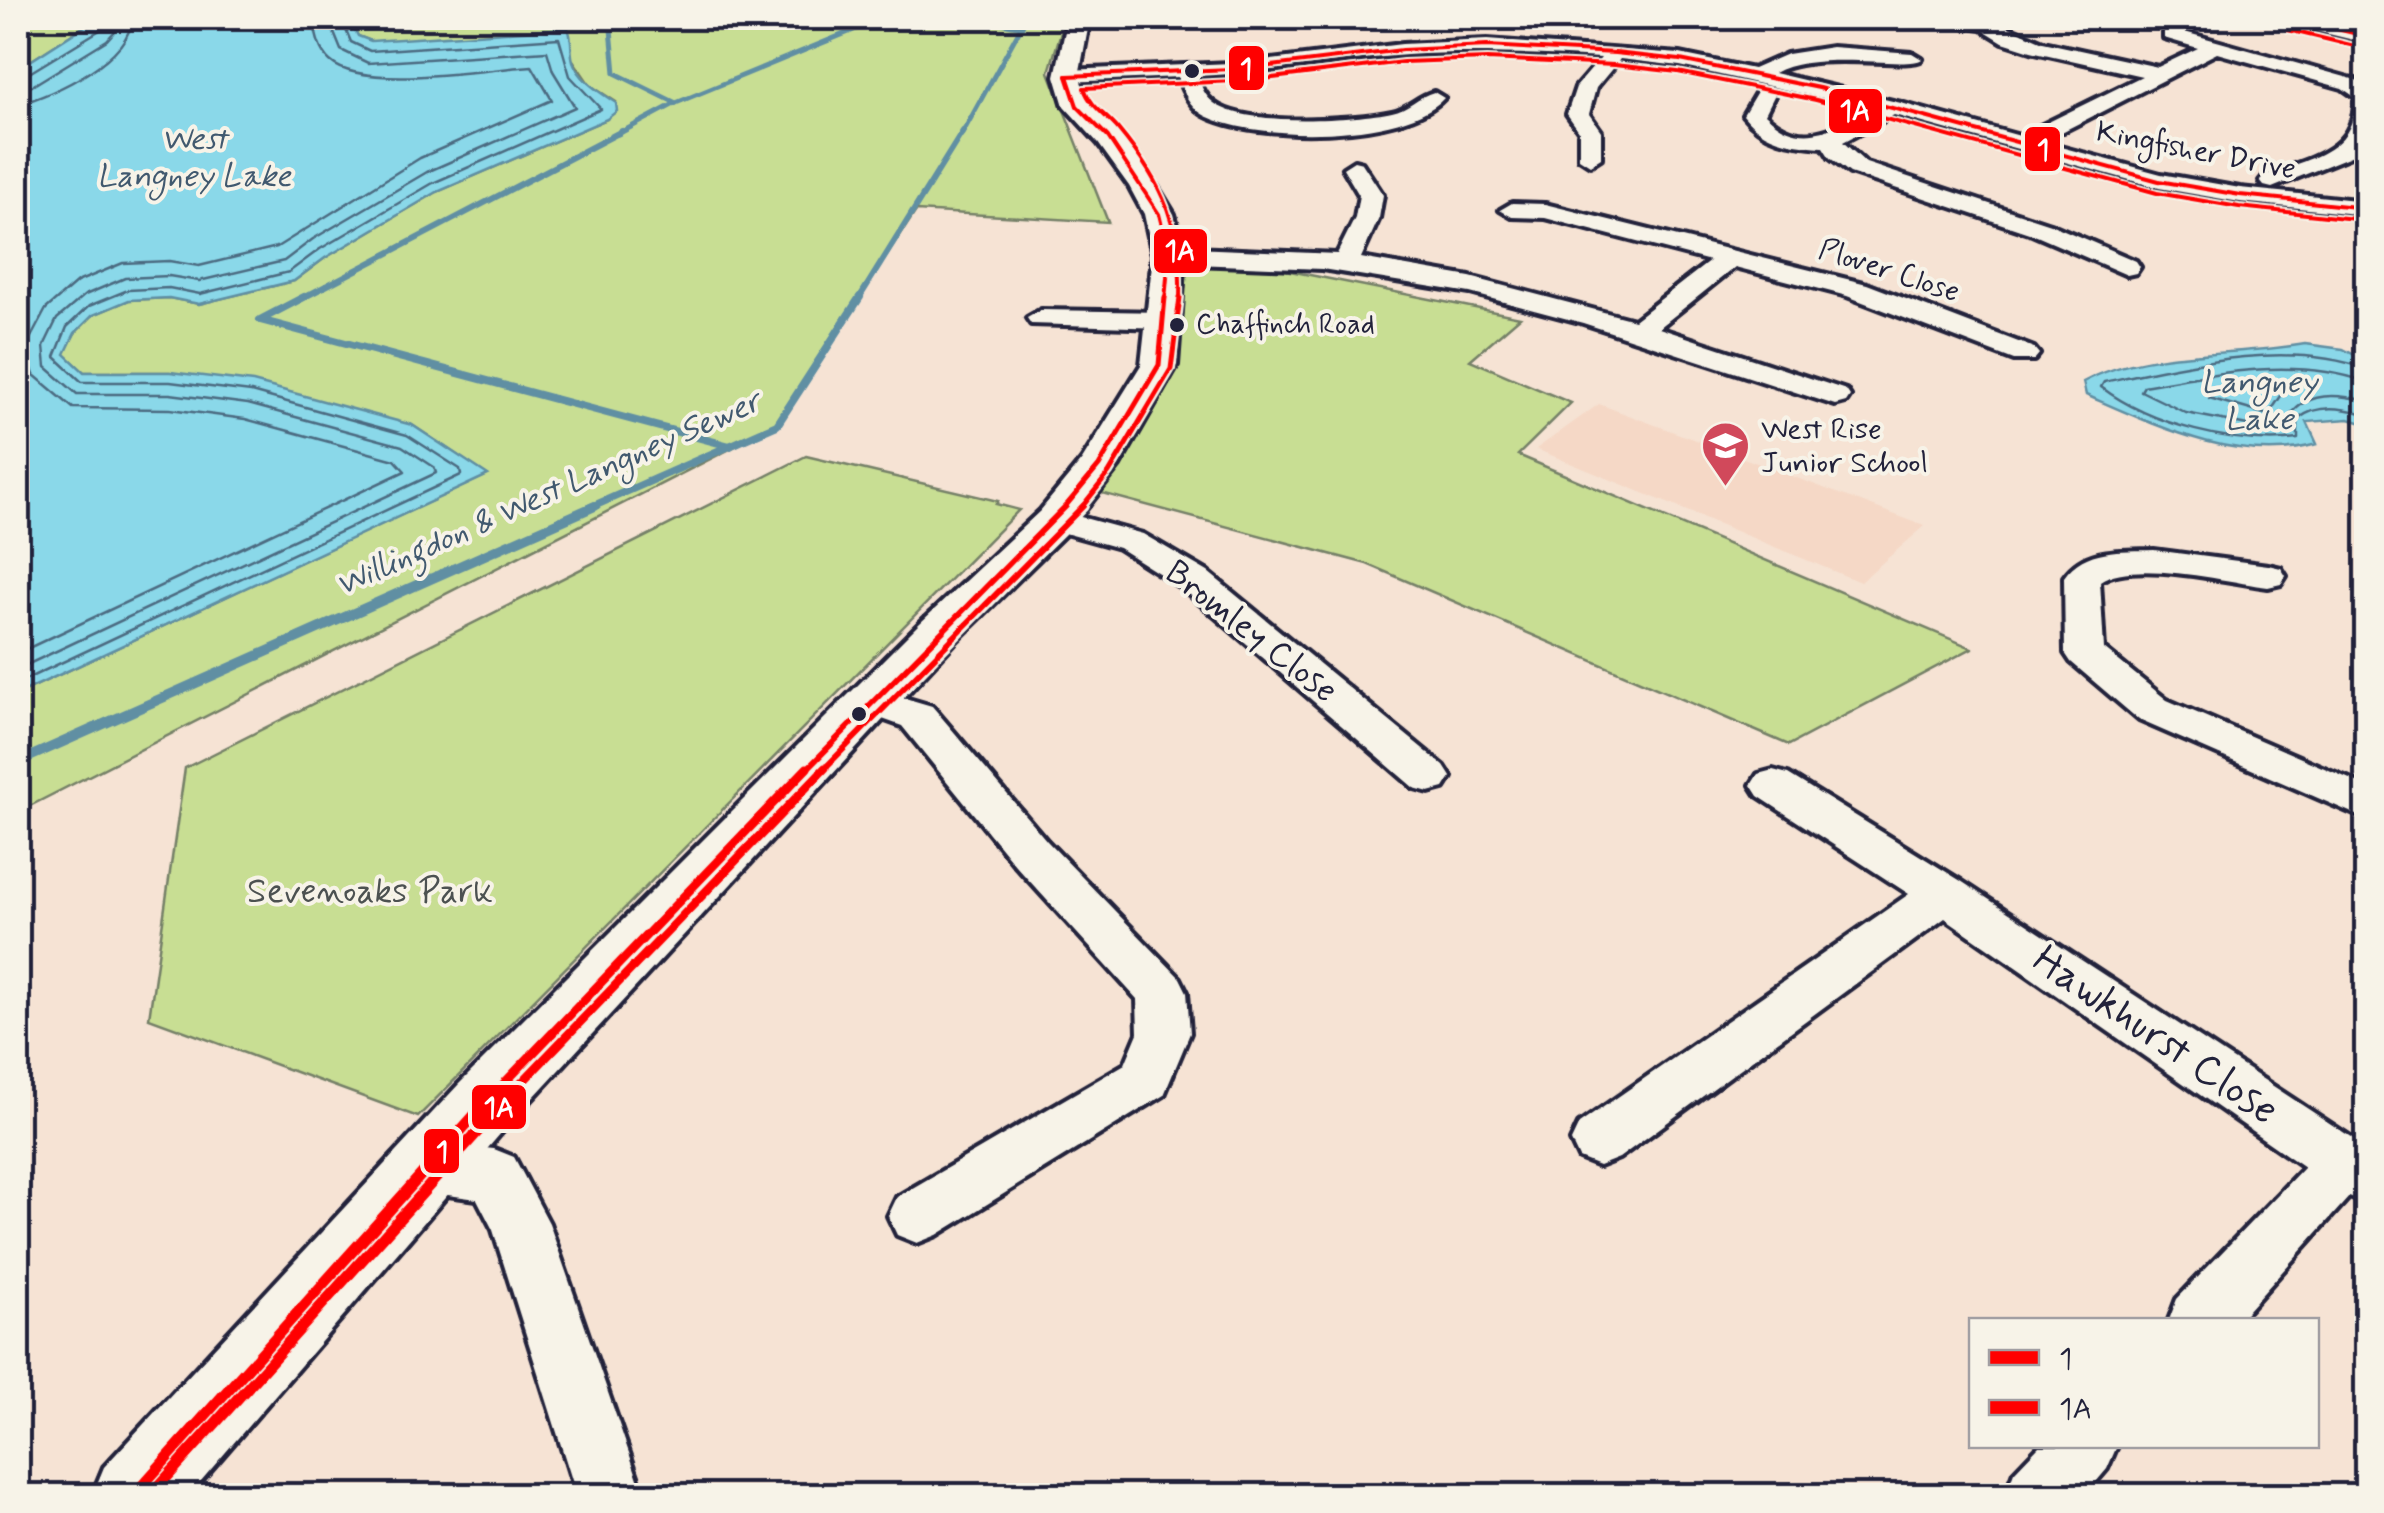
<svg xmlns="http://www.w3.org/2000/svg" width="2384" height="1513" font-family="Mynerve,sans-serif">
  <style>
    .built { fill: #f5d8c6 }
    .green { fill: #c8de93; stroke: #758067; stroke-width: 2.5 }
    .water { fill: #8ad8e9; stroke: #608fa3; stroke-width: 2.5 }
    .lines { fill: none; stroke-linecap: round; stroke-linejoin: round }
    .shore { stroke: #4c6b81; stroke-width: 2.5 }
    .stream-far3 { stroke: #608fa3; stroke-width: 5 }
    .stream-far2 { stroke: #608fa3; stroke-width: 6 }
    .stream-far1 { stroke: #608fa3; stroke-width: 8 }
    .stream { stroke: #608fa3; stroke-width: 10 }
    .minor-casing { stroke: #22223b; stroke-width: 8 }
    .tertiary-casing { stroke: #22223b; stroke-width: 8 }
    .secondary-casing { stroke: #22223b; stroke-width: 7 }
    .minor { fill: #f7f3e8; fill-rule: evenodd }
    .tertiary { fill: #f7f3e8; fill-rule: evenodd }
    .secondary { fill: #f7f3e8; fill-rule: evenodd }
    .bus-1-far4-casing { stroke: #f7f3e8; stroke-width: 8 }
    .bus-1-far3-casing { stroke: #f7f3e8; stroke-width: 10 }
    .bus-1-far2-casing { stroke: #f7f3e8; stroke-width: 12 }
    .bus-1-far1-casing { stroke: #f7f3e8; stroke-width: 16 }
    .bus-1-casing { stroke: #f7f3e8; stroke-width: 19 }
    .bus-2-far4-casing { stroke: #f7f3e8; stroke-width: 8 }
    .bus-2-far3-casing { stroke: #f7f3e8; stroke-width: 10 }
    .bus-2-far2-casing { stroke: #f7f3e8; stroke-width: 12 }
    .bus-2-far1-casing { stroke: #f7f3e8; stroke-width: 16 }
    .bus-2-casing { stroke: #f7f3e8; stroke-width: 19 }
    .bus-1-far4 { stroke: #f00; stroke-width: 4 }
    .bus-1-far3 { stroke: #f00; stroke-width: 5 }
    .bus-1-far2 { stroke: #f00; stroke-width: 6 }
    .bus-1-far1 { stroke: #f00; stroke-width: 9 }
    .bus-1 { stroke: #f00; stroke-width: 11 }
    .bus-2-far4 { stroke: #f00; stroke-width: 4 }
    .bus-2-far3 { stroke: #f00; stroke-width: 5 }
    .bus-2-far2 { stroke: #f00; stroke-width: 6 }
    .bus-2-far1 { stroke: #f00; stroke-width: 9 }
    .bus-2 { stroke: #f00; stroke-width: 11 }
    .bus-dot { fill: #22223b; stroke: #f7f3e8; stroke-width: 4 }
    .labels { text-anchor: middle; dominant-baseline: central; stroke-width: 8; stroke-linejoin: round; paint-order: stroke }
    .far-bus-label { font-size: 28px; fill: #22223b; stroke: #f7f3e8; text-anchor: start }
    .far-street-label { font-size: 30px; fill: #22223b; stroke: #f7f3e8 }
    .far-poi-label { font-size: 30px; fill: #22223b; stroke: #f7f3e8; text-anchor: start }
    .far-water-label { font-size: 32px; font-style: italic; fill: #41596f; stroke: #f7f3e8 }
    .street-label { font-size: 35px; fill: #22223b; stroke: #f7f3e8 }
    .park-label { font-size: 35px; fill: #4c5151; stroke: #f7f3e8 }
    .near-street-label { font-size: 42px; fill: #22223b; stroke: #f7f3e8 }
    .line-badge { stroke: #f7f3e8; stroke-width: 4 }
    .badge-label { font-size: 28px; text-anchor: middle; font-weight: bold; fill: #fff }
  </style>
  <rect width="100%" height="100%" fill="#f6e3d4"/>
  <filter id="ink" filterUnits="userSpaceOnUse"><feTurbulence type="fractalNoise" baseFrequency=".01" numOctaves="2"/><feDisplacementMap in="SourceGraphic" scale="20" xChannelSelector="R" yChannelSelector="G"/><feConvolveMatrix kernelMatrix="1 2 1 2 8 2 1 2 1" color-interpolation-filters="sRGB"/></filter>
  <g filter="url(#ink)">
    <!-- built -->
    <path class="built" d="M1599,404l326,122 -65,56 -324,-133z"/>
    <!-- green -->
    <g class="green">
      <path d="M18,18h99l-29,6 -70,45z"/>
      <path d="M349,18h716l-16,54 59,150 -192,-11 -139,214 -759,387v-118l469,-219 -75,-50 -242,-53h-86l-20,-18 11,-21 18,-18 36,-15 40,-2 30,6 95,-23 31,-23 112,-66 170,-73 9,-17 -26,-17 -17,-25 -202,-19 -13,-5z"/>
      <path d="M1186,265l89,3 245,49 -50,43 101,43 -53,52 454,193 -183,97 -422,-181 -273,-73 77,-131z"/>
      <path d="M806,456l192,45 -2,3 23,6 -601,607 -269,-99 36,-250z"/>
    </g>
    <!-- water -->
    <g class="water">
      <path d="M115,18h234l9,18 13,5 197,-13c5,12 2,23 5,33 7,20 27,31 43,42l1,8 -10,8 -170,73 -112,66 -31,23 -95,23 -30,-6 -40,2 -36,15 -18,18 -10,21 19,18h86l83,10 159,43 76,50 -470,219v-625l70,-45z"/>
      <path d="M2305,344l38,5 23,12v63l-17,-5 -42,3 10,22c-78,22 -160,-18 -231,-49l-3,-13c65,-35 150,-25 222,-38z"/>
    </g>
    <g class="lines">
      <!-- shore -->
      <g class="shore">
        <path d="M18,76l8,-1 74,-45 5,-12"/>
        <path d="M18,89l14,-3 75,-46 8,-9 2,-13"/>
        <path d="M18,104c36,-9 112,-45 114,-86"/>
        <path d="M2366,369c-77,-30 -183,-4 -262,13l-3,5c50,38 134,59 197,52v-20c20,-16 45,-11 68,-5"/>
        <path d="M2366,382c-69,-25 -151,-9 -222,4l-3,5 45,22 82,16h14c17,-37 48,-37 84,-28"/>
        <path d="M2278,387l5,6 -15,22 -59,-17 4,-5z"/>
        <path d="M18,653l387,-182 -10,-11 -150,-41 -75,-10 -97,-1 -39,-33 -6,-18 1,-16 17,-32 31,-27 46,-19 46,-2 30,5 78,-19 143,-89 132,-58 -20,-34c-45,3 -170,25 -202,-5 -12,-11 -14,-27 -17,-43"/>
        <path d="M18,669l418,-196 -2,-6 -32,-21 -154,-42 -78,-10h-93l-31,-27 -2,-21 13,-27 28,-24 40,-17 44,-2 30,5 85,-20 29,-22 114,-67 148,-65 -22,-36 -6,-20 -179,12 -27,-13 -13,-32"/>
        <path d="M18,683l443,-208 -1,-6 -53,-34 -156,-43 -81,-10h-88l-27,-25 12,-30 22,-21 39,-16 41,-2 31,6 89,-22 31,-23 113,-66 168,-74 -31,-33 -11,-38 -189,13 -19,-9 -10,-24"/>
      </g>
      <!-- stream-far3 -->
      <g class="stream-far3">
        <path d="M610,18l5,55 61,30"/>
        <path d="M976,18l46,9"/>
        <path d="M88,24l11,-6"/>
        <path d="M618,134l58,-31 207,-85"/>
        <path d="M962,134l64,-116"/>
      </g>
      <!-- stream-far2 -->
      <g class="stream-far2">
        <path d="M299,300l323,-169"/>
        <path d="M858,300l105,-169"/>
      </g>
      <!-- stream-far1 -->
      <g class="stream-far1">
        <path d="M304,297l-44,23 470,126"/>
        <path d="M589,508l188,-83 83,-128"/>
      </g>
      <!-- stream -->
      <path class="stream" d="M18,762l577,-256"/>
      <defs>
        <g id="minor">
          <path d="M1756,18h25l-9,5z"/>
          <path d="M1928,18h71l-2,4 46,20 115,25 40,-19 -34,-10v-8l6,-2 186,52 10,7v51l-8,15 -86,35 -8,-2 -4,-5 4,-5c44,-18 93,-23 91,-79l-13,-9 -125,-35 -175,89 119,32 79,14 126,13v14l-126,-13 -81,-14 -265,-73 -51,27 23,21 184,61 86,37 4,6 -4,6 -9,2 -95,-41 -182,-61 -20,-15 -7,-11c-31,-2 -60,-6 -80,-32l16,-27 7,-2 10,6 -11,22c38,37 69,13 108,-5l-193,-43 -60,-7 -24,29 -7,26 12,17v27l-11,7 -11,-7v-27l-12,-17 9,-27 25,-29c-66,-4 -129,-7 -194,-3 -70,5 -139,18 -209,21 3,11 7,20 16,27 31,24 140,17 178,9 16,-3 26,-16 42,-20l10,6c-39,43 -190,44 -240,17 -14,-8 -21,-23 -26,-38l-111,5 -10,-6 10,-6 188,-8 147,-18 85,-4 193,14 73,15 34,-15 45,-7 80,6 10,6c-14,11 -105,-10 -148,14l127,30 119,33 122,-60 -111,-25 -28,-9 -21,-13 -45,-6z"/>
          <path d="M1354,161l8,2 21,32 -4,23 -18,40 109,19 164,43 76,-59 -165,-43 -33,-1 -12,-7 12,-7 33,1 322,80 167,64 5,6 -5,6h-20l-167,-64 -112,-29 -76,61 187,62 4,6 -4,6 -11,3 -252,-82 -113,-30 -148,-24 -153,-6 -13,-8 13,-8 168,7 18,-36 4,-23 -16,-27z"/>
          <path d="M1041,310l124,2 14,8 -14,8 -134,-4 -4,-6z"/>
          <path d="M1055,510l88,24 65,38 236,194 7,11 -7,11 -15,4 -15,-4 -232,-200 -63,-40 -76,-21 -5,-7 5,-7z"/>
          <path d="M2154,550l114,15 13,3 5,8 -5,8 -13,3c-40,-5 -136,-29 -168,-6l4,68 63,51 199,86v33l-227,-99 -68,-58 -6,-9 -1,-76c21,-30 57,-26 90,-27z"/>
          <path d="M871,688l61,18 115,135 133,137 7,14 3,41 -26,62 -227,140 -20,8 -20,-8 -9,-19 9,-19 228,-133 13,-31 -1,-34 -122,-134 -113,-139 -45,-16 -6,-9 6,-9z"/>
          <path d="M1773,770l15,4 173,107 405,266v56l-17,-6 -110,123h-70l8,-21 127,-132 -359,-249 -326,240 -20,8 -20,-8 -8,-17 8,-17 330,-230 -151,-98 -7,-11 7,-11z"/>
          <path d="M426,1142l68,7 20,8 35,66 95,273h-67l-84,-266 -16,-31 -51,-7 -20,-7 -8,-18 8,-18z"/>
          <path d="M2039,1446h78l-10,23 -23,27h-79l9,-24z"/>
        </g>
        <path id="tertiary" d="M1068,18h22l-11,58 10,27 29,28 39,55 17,28 11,41 -8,110 -58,101 -49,63 -116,114 -447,483 -319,370h-96l12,-29 355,-383 461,-461 120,-112 42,-51 59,-95 12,-110 -9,-41 -15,-28 -31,-43 -34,-37 -9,-30z"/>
        <path id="secondary" d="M2279,18h39l48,11v14l-83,-20z"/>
      </defs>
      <!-- minor casing -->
      <use href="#minor" class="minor-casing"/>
      <!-- tertiary casing -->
      <use href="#tertiary" class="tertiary-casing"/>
      <!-- secondary casing -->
      <use href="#secondary" class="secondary-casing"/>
      <!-- minor -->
      <use href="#minor" class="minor"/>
      <!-- tertiary -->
      <use href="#tertiary" class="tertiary"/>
      <!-- secondary -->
      <use href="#secondary" class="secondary"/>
      <defs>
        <g id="bus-1-far4">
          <path d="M2291,18l75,18"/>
          <path d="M1067,76l188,-8 147,-18 85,-4 128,7 65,7 139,28 340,93 81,14 126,13"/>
          <path d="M1067,76l10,30 31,31 51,77 10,41 -4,45"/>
        </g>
        <path id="bus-1-far3" d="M1064,508l35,-42 60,-101 6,-68"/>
        <path id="bus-1-far2" d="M805,771l261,-265"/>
        <path id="bus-1-far1" d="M488,1100l319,-332"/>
        <path id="bus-1" d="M133,1496l357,-398"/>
        <g id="bus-2-far4">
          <path d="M2288,30l75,18"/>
          <path d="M1180,300c2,-72 -16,-116 -62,-171 -12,-14 -28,-23 -34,-41l172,-8 147,-18 84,-3 127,6 64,7 138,28 341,93 82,14 126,13"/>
        </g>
        <path id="bus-2-far3" d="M1081,508l28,-35 62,-104 9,-72"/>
        <path id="bus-2-far2" d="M822,771l261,-265"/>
        <path id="bus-2-far1" d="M505,1100l320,-332"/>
        <path id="bus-2" d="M150,1496l358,-398"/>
      </defs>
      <!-- bus-1-far4 casing -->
      <use href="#bus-1-far4" class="bus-1-far4-casing"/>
      <!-- bus-1-far3 casing -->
      <use href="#bus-1-far3" class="bus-1-far3-casing"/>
      <!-- bus-1-far2 casing -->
      <use href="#bus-1-far2" class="bus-1-far2-casing"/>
      <!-- bus-1-far1 casing -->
      <use href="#bus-1-far1" class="bus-1-far1-casing"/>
      <!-- bus-1 casing -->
      <use href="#bus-1" class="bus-1-casing"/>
      <!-- bus-2-far4 casing -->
      <use href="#bus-2-far4" class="bus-2-far4-casing"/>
      <!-- bus-2-far3 casing -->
      <use href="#bus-2-far3" class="bus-2-far3-casing"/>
      <!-- bus-2-far2 casing -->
      <use href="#bus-2-far2" class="bus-2-far2-casing"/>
      <!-- bus-2-far1 casing -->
      <use href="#bus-2-far1" class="bus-2-far1-casing"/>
      <!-- bus-2 casing -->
      <use href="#bus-2" class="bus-2-casing"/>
      <!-- bus-1-far4 -->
      <use href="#bus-1-far4" class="bus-1-far4"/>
      <!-- bus-1-far3 -->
      <use href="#bus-1-far3" class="bus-1-far3"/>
      <!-- bus-1-far2 -->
      <use href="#bus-1-far2" class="bus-1-far2"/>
      <!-- bus-1-far1 -->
      <use href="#bus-1-far1" class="bus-1-far1"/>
      <!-- bus-1 -->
      <use href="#bus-1" class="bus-1"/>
      <!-- bus-2-far4 -->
      <use href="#bus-2-far4" class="bus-2-far4"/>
      <!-- bus-2-far3 -->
      <use href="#bus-2-far3" class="bus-2-far3"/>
      <!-- bus-2-far2 -->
      <use href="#bus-2-far2" class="bus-2-far2"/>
      <!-- bus-2-far1 -->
      <use href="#bus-2-far1" class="bus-2-far1"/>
      <!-- bus-2 -->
      <use href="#bus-2" class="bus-2"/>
    </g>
  </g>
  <!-- icons -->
  <defs>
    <symbol id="school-pin" viewBox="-11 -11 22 30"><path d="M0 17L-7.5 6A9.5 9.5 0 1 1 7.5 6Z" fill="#d1495b" stroke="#f7f3e8"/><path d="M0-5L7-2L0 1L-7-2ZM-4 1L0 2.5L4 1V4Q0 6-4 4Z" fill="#fff"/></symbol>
  </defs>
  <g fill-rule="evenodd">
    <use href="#school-pin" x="1698" y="418" width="55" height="75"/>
  </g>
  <!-- markers -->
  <g class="bus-dot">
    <circle cx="1192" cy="71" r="9"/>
    <circle cx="1177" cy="325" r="9"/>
    <circle cx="859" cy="714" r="9"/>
  </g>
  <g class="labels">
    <!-- far-bus labels -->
    <g class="far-bus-label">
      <text x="1196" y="325">Chaffinch Road</text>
    </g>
    <!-- far-street labels -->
    <g class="far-street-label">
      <text transform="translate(2196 151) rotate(11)">Kingfisher Drive</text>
      <text transform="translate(1889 271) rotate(18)">Plover Close</text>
    </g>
    <!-- far-poi labels -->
    <g class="far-poi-label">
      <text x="1761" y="429">West Rise<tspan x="1761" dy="34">Junior School</tspan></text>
    </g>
    <!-- far-water labels -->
    <g class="far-water-label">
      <text x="194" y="140">West<tspan x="194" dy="37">Langney Lake</tspan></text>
      <text x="2259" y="383">Langney<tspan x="2259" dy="37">Lake</tspan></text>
      <text transform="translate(548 494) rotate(-24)">Willingdon &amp; West Langney Sewer</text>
    </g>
    <!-- street labels -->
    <g class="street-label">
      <text transform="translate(1251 632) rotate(38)">Bromley Close</text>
    </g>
    <!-- park labels -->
    <g class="park-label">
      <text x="370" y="892">Sevenoaks Park</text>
    </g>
    <!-- near-street labels -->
    <g class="near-street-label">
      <text transform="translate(2155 1036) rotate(34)">Hawkhurst Close</text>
    </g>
  </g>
  <g class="line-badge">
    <rect x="1227" y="44" width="39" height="48" rx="10" fill="#f00"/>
    <rect x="1827" y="87" width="57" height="48" rx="10" fill="#f00"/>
    <rect x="2023" y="125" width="39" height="48" rx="10" fill="#f00"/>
    <rect x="1152" y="227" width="57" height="48" rx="10" fill="#f00"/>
    <rect x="470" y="1083" width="58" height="48" rx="10" fill="#f00"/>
    <rect x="422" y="1127" width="39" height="48" rx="10" fill="#f00"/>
  </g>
  <g class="badge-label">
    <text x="1246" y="78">1</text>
    <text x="1855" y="120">1A</text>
    <text x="2043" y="159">1</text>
    <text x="1180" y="260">1A</text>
    <text x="499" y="1117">1A</text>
    <text x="442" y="1161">1</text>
  </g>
  <!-- margin -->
  <rect width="2384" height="1513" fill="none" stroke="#f7f3e8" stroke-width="60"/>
  <rect x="30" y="30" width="2324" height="1453" fill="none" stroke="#22223b" stroke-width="4" filter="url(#ink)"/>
  <!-- legend -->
  <rect x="1969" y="1318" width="350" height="130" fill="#f7f3e8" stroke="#a29fa3" stroke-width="2.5"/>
  <rect x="1989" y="1350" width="50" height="15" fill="#ff0000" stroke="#a29fa3" stroke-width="2.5"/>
  <text x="2059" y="1368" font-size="30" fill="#22223b">1</text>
  <rect x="1989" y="1400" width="50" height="15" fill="#ff0000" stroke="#a29fa3" stroke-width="2.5"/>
  <text x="2059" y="1418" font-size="30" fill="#22223b">1A</text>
</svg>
